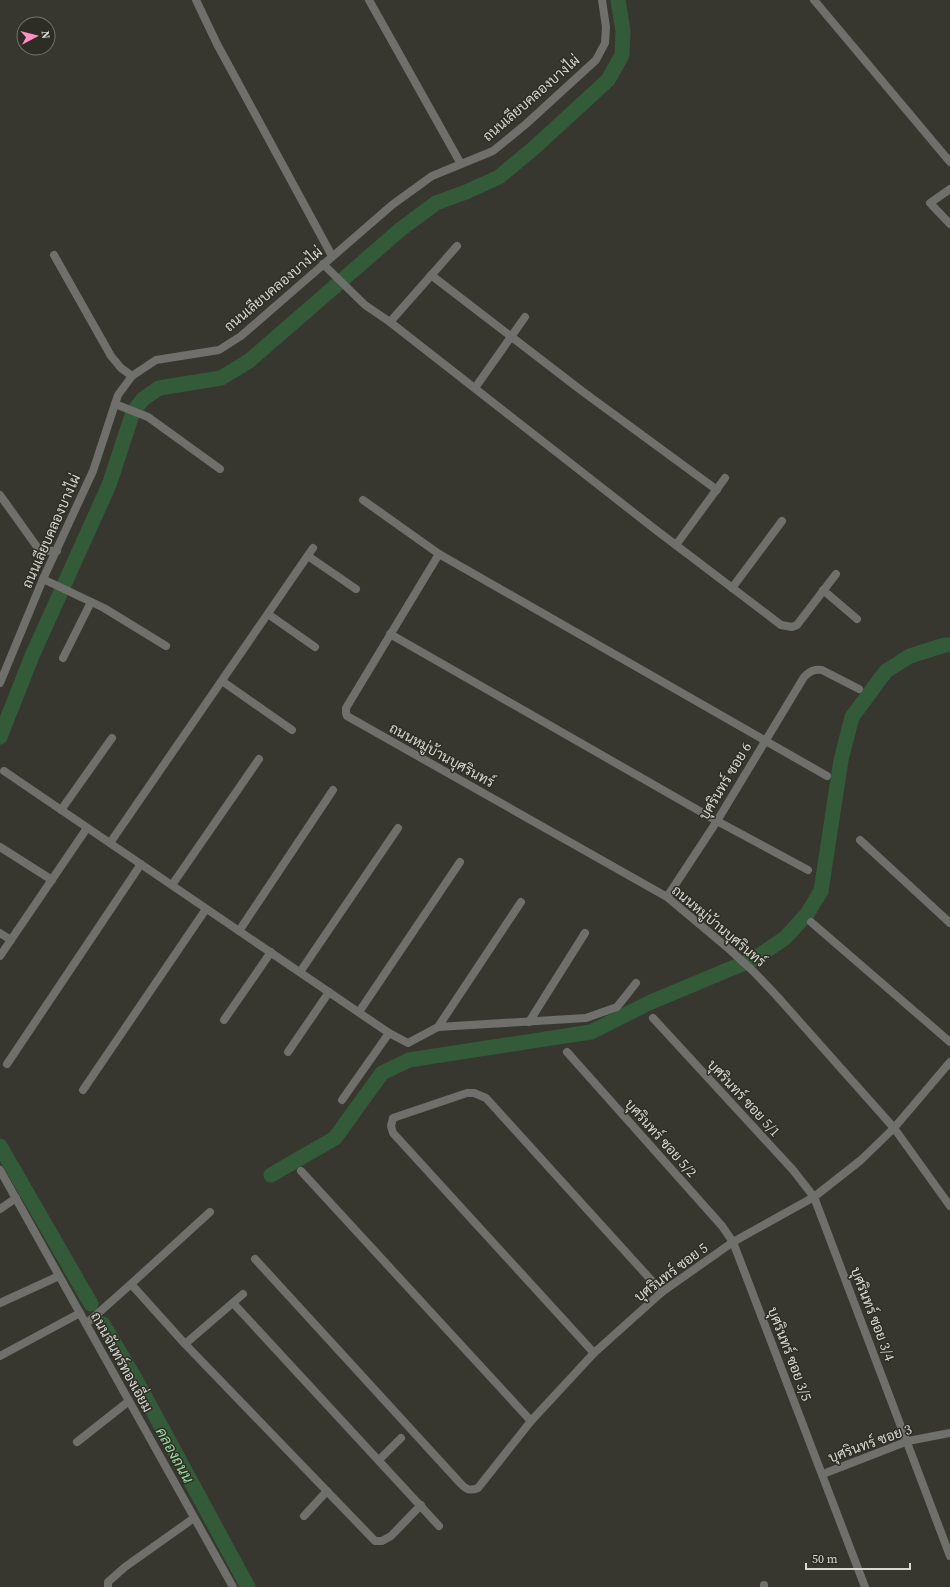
<svg xmlns="http://www.w3.org/2000/svg" width="950" height="1587" font-family="'Source Serif 4',Sarabun,serif">
  <style>
    .lines { fill: none; stroke-linecap: round; stroke-linejoin: round }
    .canal { stroke: #335b39; stroke-width: 15 }
    .service { stroke: #6f706c; stroke-width: 8 }
    .minor { stroke: #6f706c; stroke-width: 8 }
    .tertiary { stroke: #6f706c; stroke-width: 8 }
    .labels { text-anchor: middle; dominant-baseline: central; stroke-width: 3; stroke-linejoin: round; paint-order: stroke }
    .street-label { font-size: 14px; fill: #d9d9d4; stroke: #2e2d25 }
    .water-label { font-size: 15px; font-style: italic; fill: #99d9a1; stroke: #2e2d25 }
  </style>
  <rect width="100%" height="100%" fill="#38372f"/>
  <g class="lines">
    <!-- canal -->
    <g class="canal">
      <path d="M0,737l32,-81 77,-171 24,-73 10,-13 16,-11 62,-10 28,-17 152,-132 35,-26 30,-11 33,-15 36,-30 73,-67 14,-25 1,-24 -5,-31"/>
      <path d="M0,1146l91,158"/>
      <path d="M271,1175l64,-37 47,-65 27,-13 182,-28 60,-30 103,-43 31,-21 22,-24 14,-23 20,-131 11,-43 34,-46 24,-15 35,-11h5"/>
      <path d="M103,1324l33,56 112,207"/>
    </g>
    <!-- service -->
    <g class="service">
      <path d="M369,0l92,164"/>
      <path d="M77,1442l52,-41"/>
    </g>
    <!-- minor -->
    <g class="minor">
      <path d="M196,0l21,44 115,212"/>
      <path d="M814,0l136,162"/>
      <path d="M950,189l-20,14 20,21"/>
      <path d="M54,255l57,101 10,12 11,8"/>
      <path d="M323,264l42,41 25,17 266,208 125,95 11,2 5,-2 39,-51"/>
      <path d="M431,275l151,116 135,99"/>
      <path d="M390,322l67,-76"/>
      <path d="M475,388l50,-71"/>
      <path d="M115,404l33,13 72,52"/>
      <path d="M0,495l40,56h17"/>
      <path d="M363,500l76,54 388,222"/>
      <path d="M676,545l49,-67"/>
      <path d="M439,554l-93,154v5l1,3 320,181 62,52 24,22 22,23 119,134 56,78"/>
      <path d="M308,556l48,33"/>
      <path d="M43,579l61,29 62,38"/>
      <path d="M732,588l50,-67"/>
      <path d="M823,590l34,29"/>
      <path d="M268,614l47,33"/>
      <path d="M390,634l327,187 91,49"/>
      <path d="M63,658l28,-56"/>
      <path d="M222,681l70,49"/>
      <path d="M4,771l385,262 -47,67"/>
      <path d="M61,810l51,-72"/>
      <path d="M860,840l90,83"/>
      <path d="M110,843l203,-295"/>
      <path d="M0,847l52,33"/>
      <path d="M172,885l87,-126"/>
      <path d="M667,897l50,-76 87,-144c6,-6 10,-8 18,-7l37,19"/>
      <path d="M811,922l139,120"/>
      <path d="M239,931l94,-141"/>
      <path d="M0,933l11,7"/>
      <path d="M0,956l87,-128"/>
      <path d="M300,972l98,-144"/>
      <path d="M359,1012l101,-150"/>
      <path d="M653,1018l140,152 21,27 136,359"/>
      <path d="M224,1020l47,-68"/>
      <path d="M529,1022l56,-89"/>
      <path d="M438,1027l83,-125"/>
      <path d="M389,1033l19,10 30,-16 148,-9 31,-11 19,-24"/>
      <path d="M288,1052l41,-60"/>
      <path d="M567,1052l155,174 11,16 132,345"/>
      <path d="M7,1064l134,-200"/>
      <path d="M83,1090l123,-181"/>
      <path d="M301,1171l230,250"/>
      <path d="M0,1209l16,-11"/>
      <path d="M255,1259l206,225c6,6 9,7 17,4l53,-67 63,-68 68,-61 71,-50 81,-45 47,-37 33,-32 56,-66"/>
      <path d="M131,1284l79,-72"/>
      <path d="M0,1303l59,-27"/>
      <path d="M233,1303l206,223"/>
      <path d="M86,1324l45,-40 54,60 190,197h7l9,-5 30,-31"/>
      <path d="M185,1344l58,-50"/>
      <path d="M594,1353l-201,-220 -2,-7 2,-8 74,-25h7l12,5 176,194"/>
      <path d="M0,1356l80,-43"/>
      <path d="M379,1460l22,-22"/>
      <path d="M823,1474l85,-33 42,-8"/>
      <path d="M304,1516l23,-25"/>
      <path d="M764,1585v2"/>
      <path d="M108,1587v-5l17,-15 69,-49"/>
    </g>
    <!-- tertiary -->
    <g class="tertiary">
      <path d="M0,683l43,-104 50,-108 25,-76 14,-19 24,-16 63,-10 22,-14 151,-131 40,-29 61,-25 33,-27 70,-64 9,-17 1,-16 -4,-27"/>
      <path d="M0,1170l233,417"/>
    </g>
  </g>
  <g class="labels">
    <!-- street labels -->
    <g class="street-label">
      <text transform="translate(531 98) rotate(-41)">ถนนเลียบคลองบางไผ่</text>
      <text transform="translate(273 289) rotate(-40)">ถนนเลียบคลองบางไผ่</text>
      <text transform="translate(51 531) rotate(-66)">ถนนเลียบคลองบางไผ่</text>
      <text transform="translate(442 755) rotate(29)">ถนนหมู่บ้านบุศรินทร์</text>
      <text transform="translate(725 781) rotate(-59)">บุศรินทร์ ซอย 6</text>
      <text transform="translate(719 926) rotate(40)">ถนนหมู่บ้านบุศรินทร์</text>
      <text transform="translate(744 1098) rotate(47)">บุศรินทร์ ซอย 5/1</text>
      <text transform="translate(661 1138) rotate(48)">บุศรินทร์ ซอย 5/2</text>
      <text transform="translate(671 1272) rotate(-37)">บุศรินทร์ ซอย 5</text>
      <text transform="translate(873 1314) rotate(69)">บุศรินทร์ ซอย 3/4</text>
      <text transform="translate(790 1354) rotate(69)">บุศรินทร์ ซอย 3/5</text>
      <text transform="translate(122 1362) rotate(61)">ถนนจันทร์ทองเอี่ยม</text>
      <text transform="translate(870 1443) rotate(-20)">บุศรินทร์ ซอย 3</text>
    </g>
    <!-- water labels -->
    <g class="water-label">
      <text transform="translate(175 1455) rotate(61)">คลองถนน</text>
    </g>
  </g>
  <!-- north arrow -->
  <g transform="translate(36 36) rotate(83)"><circle r="19" fill="#2e2d25" stroke="#72726b"/>
  <path d="M0-3L7 15L0 10L-7 15Z" fill="#fc8fc3"/>
  <text y="-6" font-size="11" font-weight="bold" text-anchor="middle" fill="#d9d9d4">N</text>
  </g>
  <!-- scale -->
  <path d="M806 1563v6h104v-6" fill="none" stroke="#d9d9d4" stroke-width="2"/>
  <text x="812" y="1563" font-size="12" fill="#d9d9d4" stroke="#2e2d25" stroke-width="3" paint-order="stroke">50 m</text>
</svg>
